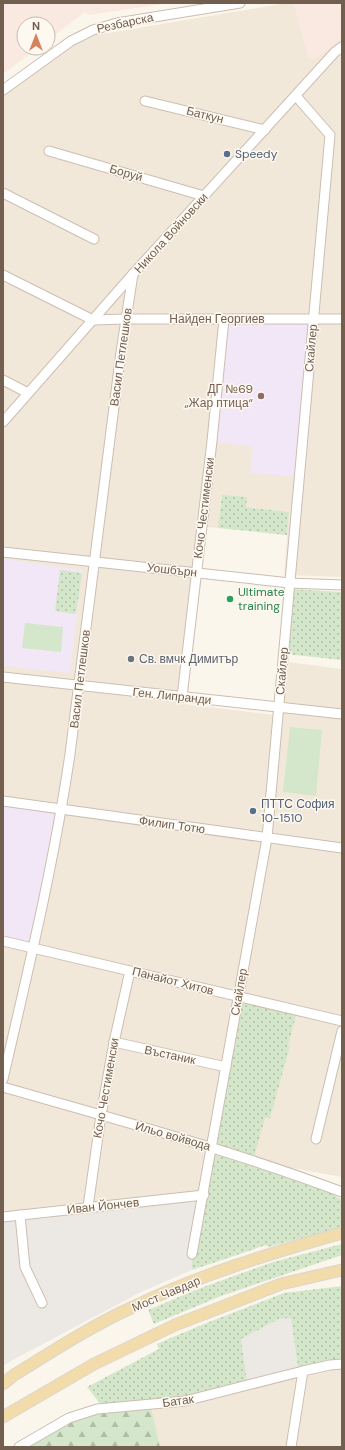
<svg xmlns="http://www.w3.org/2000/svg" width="345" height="1450" font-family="'DM Sans',sans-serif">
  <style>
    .residential { fill: #f2e8da }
    .commercial { fill: #fae9e0 }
    .industrial { fill: #ece8e3 }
    .education { fill: #f2e7f7 }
    .green { fill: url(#green-dots) }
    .forest { fill: url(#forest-firs) }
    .pitch { fill: #d4e7ca }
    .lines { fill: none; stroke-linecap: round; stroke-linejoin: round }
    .minor-casing { stroke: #ccbeb1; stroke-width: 11 }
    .major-casing { stroke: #dbd5d2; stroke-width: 13 }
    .minor { stroke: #fff; stroke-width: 9 }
    .major { stroke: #f2dcab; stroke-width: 11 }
    .service-dot { fill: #5c6f8a; stroke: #fdf9f1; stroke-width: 1.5 }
    .education-dot { fill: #8d6e63; stroke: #fdf9f1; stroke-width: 1.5 }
    .leisure-dot { fill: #2e9e5b; stroke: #fdf9f1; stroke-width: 1.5 }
    .worship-dot { fill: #6b7280; stroke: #fdf9f1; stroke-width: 1.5 }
    .labels { text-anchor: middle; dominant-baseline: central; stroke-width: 3; stroke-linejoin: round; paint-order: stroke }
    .street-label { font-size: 12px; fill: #735f50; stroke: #fdf9f1 }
    .service-label { font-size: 12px; fill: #4e5e75; stroke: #fdf9f1; text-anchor: start }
    .education-label { font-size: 12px; fill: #785e54; stroke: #fdf9f1; text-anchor: end }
    .leisure-label { font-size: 12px; fill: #27864d; stroke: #fdf9f1; text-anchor: start }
    .worship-label { font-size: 12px; fill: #5b616d; stroke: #fdf9f1; text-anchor: start }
  </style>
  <defs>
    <pattern id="green-dots" width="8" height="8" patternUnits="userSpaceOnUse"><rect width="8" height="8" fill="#d4e7ca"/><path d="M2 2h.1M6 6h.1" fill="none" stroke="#b0bea6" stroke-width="1.8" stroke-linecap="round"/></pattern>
    <pattern id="forest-firs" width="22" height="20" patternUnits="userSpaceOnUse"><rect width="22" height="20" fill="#d4e7ca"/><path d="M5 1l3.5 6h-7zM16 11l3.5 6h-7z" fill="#b0bea6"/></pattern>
  </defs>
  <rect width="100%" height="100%" fill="#fbf6eb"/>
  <!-- residential -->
  <g class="residential">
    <path d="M287,3h7l15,55 33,-21v540l-58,-2 5,-63 -43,-5 -24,-12 -4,33 -21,-2 -21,177 106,13 7,-54 53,7v508l-89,-16 -49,34 -201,22v-1121l70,-50 23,-11z"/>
    <path d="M331,1362h11v85h-329l11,-8 274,-72z"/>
  </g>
  <!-- commercial -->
  <g class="commercial">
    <path d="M3,3h167l-81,12 -4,-3 -37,28v-16h-24v24h13l-34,26z"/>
    <path d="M294,3h48v34l-26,23 -7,-2z"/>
  </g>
  <!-- industrial -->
  <g class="industrial">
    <path d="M204,1195l-12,59v16l-51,22 -132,70 -6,4v-144z"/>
    <path d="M291,1318l7,49 -51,14 -6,-42 38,-20z"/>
  </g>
  <!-- education -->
  <g class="education">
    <path d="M224,319h90l-15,158 -49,-4 3,-26 -41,-6z"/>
    <path d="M3,559l79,11 -12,103 -67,-7z"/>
    <path d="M3,801l59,9 -29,139 -30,-8z"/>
  </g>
  <!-- green -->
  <g class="green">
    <path d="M222,495l25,2 -1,10 43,5 -2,23 -69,-7z"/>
    <path d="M60,570l22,3 -6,41 -21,-3z"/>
    <path d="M293,589l49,3v68l-56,-6z"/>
    <path d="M239,997l58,14 -9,35h2l-20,72h-5l-12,43 53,17 36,22v27l-74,20 -2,-2 -74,25v-16z"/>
    <path d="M342,1244v11l-121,41 -67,28 -6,-14 50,-21 75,-27z"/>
    <path d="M342,1286v76h-11l-33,5 -7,-49 -12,1 -38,20 6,42 -63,16 -83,8 -14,-18 72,-38 -2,-5 42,-18 85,-33z"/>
  </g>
  <!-- forest -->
  <path class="forest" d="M150,1404l10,43h-141l50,-29z"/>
  <!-- pitch -->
  <g class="pitch">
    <path d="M25,623l38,4 -2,25 -39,-4z"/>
    <path d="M290,727l32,3 -6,66 -33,-4z"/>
  </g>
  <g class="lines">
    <defs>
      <g id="minor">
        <path d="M3,90l68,-49 22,-11 24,-7 123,-20"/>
        <path d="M145,101l120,29"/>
        <path d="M49,151l155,45"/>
        <path d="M3,193l91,46"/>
        <path d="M3,275l90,45 32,-1h217"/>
        <path d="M3,380l25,13"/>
        <path d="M3,422l130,-148 202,-222 7,-5"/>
        <path d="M3,552l287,31 52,2"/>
        <path d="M3,677l339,37"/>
        <path d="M182,697l30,-256 12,-122"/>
        <path d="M3,801l339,47"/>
        <path d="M3,941l339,80"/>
        <path d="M114,1042l112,25"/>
        <path d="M3,1079c25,-108 51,-216 67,-325l51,-402 12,-78"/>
        <path d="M3,1087c114,33 228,63 339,105"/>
        <path d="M316,1139l26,-108"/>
        <path d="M88,1207l13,-92 13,-73 16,-71"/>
        <path d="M20,1215l5,52 17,36"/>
        <path d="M3,1217l201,-22"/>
        <path d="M192,1254l75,-416 63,-703 -34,-39"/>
        <path d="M19,1447l50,-29 28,-9 88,-8 118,-30 27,-6 12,-1"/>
        <path d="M291,1447l12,-76"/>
      </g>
      <g id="major">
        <path d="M3,1384l11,-9c39,-24 77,-49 119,-68 66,-32 138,-54 209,-74"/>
        <path d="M3,1417l91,-53 81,-39 106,-41 61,-14"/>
      </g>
    </defs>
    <!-- minor casing -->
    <use href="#minor" class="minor-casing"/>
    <!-- major casing -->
    <use href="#major" class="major-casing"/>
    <!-- minor -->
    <use href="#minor" class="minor"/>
    <!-- major -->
    <use href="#major" class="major"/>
  </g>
  <!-- markers -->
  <g class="service-dot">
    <circle cx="227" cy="154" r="4"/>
    <circle cx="253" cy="811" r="4"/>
  </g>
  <circle class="education-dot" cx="261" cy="396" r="4"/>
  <circle class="leisure-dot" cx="230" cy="599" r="4"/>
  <circle class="worship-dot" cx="131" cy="659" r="4"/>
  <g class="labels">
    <!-- street labels -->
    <g class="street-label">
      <text transform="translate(125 23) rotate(-12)">Резбарска</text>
      <text transform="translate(205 115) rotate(14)">Баткун</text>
      <text transform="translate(126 173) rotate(16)">Боруй</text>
      <text transform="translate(171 233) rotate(-48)">Никола Войновски</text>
      <text x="217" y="319">Найден Георгиев</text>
      <text transform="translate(311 348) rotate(-85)">Скайлер</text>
      <text transform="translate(121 357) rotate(-82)">Васил Петлешков</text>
      <text transform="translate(204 508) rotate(-83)">Кочо Честименски</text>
      <text transform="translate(172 570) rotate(6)">Уошбърн</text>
      <text transform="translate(282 671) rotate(-85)">Скайлер</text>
      <text transform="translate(80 679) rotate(-83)">Васил Петлешков</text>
      <text transform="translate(172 696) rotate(6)">Ген. Липранди</text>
      <text transform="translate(172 825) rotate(8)">Филип Тотю</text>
      <text transform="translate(173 981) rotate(14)">Панайот Хитов</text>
      <text transform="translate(239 992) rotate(-80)">Скайлер</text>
      <text transform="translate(170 1055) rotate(12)">Въстаник</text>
      <text transform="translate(106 1088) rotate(-80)">Кочо Честименски</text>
      <text transform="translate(173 1136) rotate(16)">Ильо войвода</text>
      <text transform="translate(103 1206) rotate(-6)">Иван Йончев</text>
      <text transform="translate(166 1294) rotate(-23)">Мост Чавдар</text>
      <text transform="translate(178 1401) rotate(-8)">Батак</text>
    </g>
    <!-- service labels -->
    <g class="service-label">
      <text x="235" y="154">Speedy</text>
      <text x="261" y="804">ПТТС София<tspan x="261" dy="14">10-1510</tspan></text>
    </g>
    <!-- education labels -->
    <g class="education-label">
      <text x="253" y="389">ДГ №69<tspan x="253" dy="14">„Жар птица“</tspan></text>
    </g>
    <!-- leisure labels -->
    <g class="leisure-label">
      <text x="238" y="592">Ultimate<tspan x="238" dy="14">training</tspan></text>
    </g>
    <!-- worship labels -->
    <g class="worship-label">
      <text x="139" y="659">Св. вмчк Димитър</text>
    </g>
  </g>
  <!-- border -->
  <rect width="345" height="1450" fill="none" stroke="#735f50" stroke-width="8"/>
  <!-- north arrow -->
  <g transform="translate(36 36)"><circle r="19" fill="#fdf9f1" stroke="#c6bbb1"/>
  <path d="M0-3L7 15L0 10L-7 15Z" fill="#d7815d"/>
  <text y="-6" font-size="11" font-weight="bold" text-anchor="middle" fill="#735f50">N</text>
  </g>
</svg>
